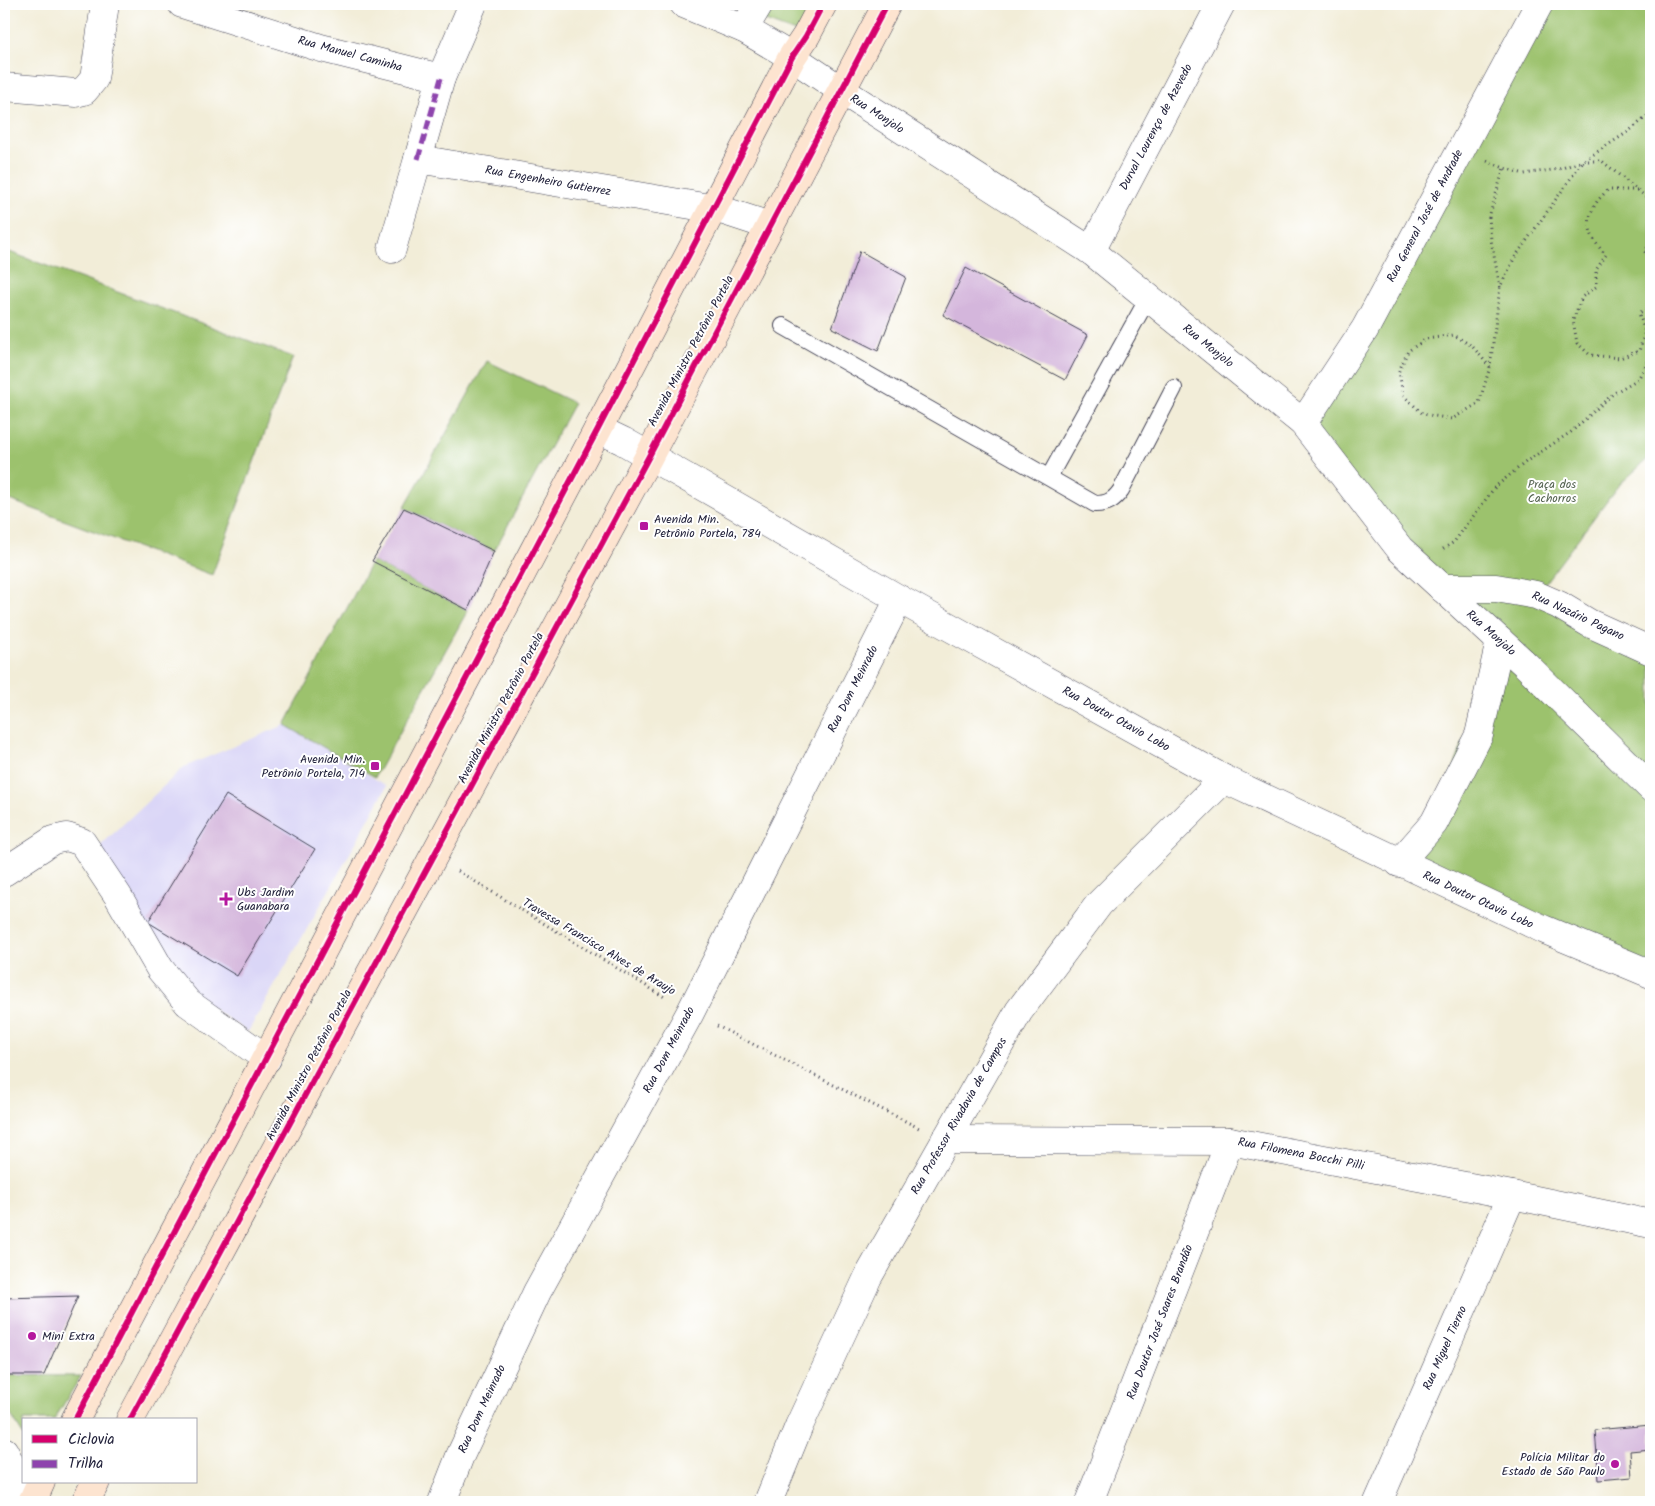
<svg xmlns="http://www.w3.org/2000/svg" width="1655" height="1506" font-family="Kalam,sans-serif">
  <style>
    .built { fill: #dad6f7 }
    .green { fill: #9cc26d; stroke: #5f7254 }
    .building { fill: #d4b6dc }
    .lines { fill: none; stroke-linecap: round; stroke-linejoin: round }
    .lane-casing { stroke: #414053; stroke-width: 18 }
    .street-casing { stroke: #414053; stroke-width: 29 }
    .secondary-casing { stroke: #414053; stroke-width: 29 }
    .path { stroke: #414053; stroke-width: 3; stroke-dasharray: 1 4; stroke-linecap: butt }
    .lane { stroke: #fff; stroke-width: 16 }
    .street { stroke: #fff; stroke-width: 28 }
    .secondary { stroke: #fde4d0; stroke-width: 28 }
    .quiet { stroke: #8e44ad; stroke-width: 5; stroke-dasharray: 10 5; stroke-linecap: butt }
    .cycleway-casing { stroke: #fff; stroke-width: 9 }
    .cycleway { stroke: #d6006c; stroke-width: 6 }
    .poi-dot { fill: #b5179e; stroke: #fff; stroke-width: 2 }
    .labels { text-anchor: middle; dominant-baseline: central; stroke-width: 4; stroke-linejoin: round; paint-order: stroke }
    .street-label { font-size: 12px; fill: #22223b; stroke: #fff }
    .park-label { font-size: 12px; fill: #53624f; stroke: #fff }
    .poi-label { font-size: 12px; fill: #22223b; stroke: #fff; text-anchor: start }
  </style>
  <rect width="100%" height="100%" fill="#fff"/>
  <filter id="ink" filterUnits="userSpaceOnUse"><feTurbulence type="fractalNoise" baseFrequency=".02" numOctaves="2"/><feDisplacementMap in="SourceGraphic" scale="10" xChannelSelector="R" yChannelSelector="G"/><feConvolveMatrix kernelMatrix="1 2 1 2 8 2 1 2 1" color-interpolation-filters="sRGB"/></filter>
  <filter id="wash" filterUnits="userSpaceOnUse"><feTurbulence type="fractalNoise" baseFrequency=".0096" numOctaves="4" result="noise"/><feDisplacementMap in="SourceGraphic" scale="20" xChannelSelector="R" yChannelSelector="G"/><feGaussianBlur stdDeviation="1.12" result="paint"/><feColorMatrix in="noise" values="0 0 0 0 0 0 0 0 0 0 0 0 0 0 0 0 0 1.4 0 .05"/><feComposite in="paint" operator="in"/></filter>
  <g filter="url(#wash)">
    <rect width="100%" height="100%" fill="#f2edd8"/>
    <!-- built -->
    <path class="built" d="M285,725l102,61 -43,78 -96,168 -54,-36 -47,-62 -48,-87 85,-80z"/>
    <!-- green -->
    <g class="green">
      <path d="M758,4h65l-17,32 -54,-20z"/>
      <path d="M1538,4h113v452l-34,31 -81,108 115,56v322l-252,-110 35,-40 65,-181 -196,-219z"/>
      <path d="M4,250l289,107 -81,218 -208,-77z"/>
      <path d="M487,361l87,42 -80,148 -90,-43z"/>
      <path d="M372,561l96,49 -93,167 -90,-52z"/>
      <path d="M4,1375l77,1 -27,44h-30v16l-20,-32z"/>
    </g>
    <g id="blocks">
      <!-- building -->
      <g class="building">
        <path d="M860,251l46,26 -28,74 -46,-23z"/>
        <path d="M966,268l122,67 -23,45 -122,-65z"/>
        <path d="M404,508l90,43 -26,59 -96,-49z"/>
        <path d="M226,795l89,54 -78,127 -89,-54z"/>
        <path d="M78,1296l-34,79h-40v-77z"/>
        <path d="M1651,1425v24l-21,2 2,26 -33,3 -4,-50z"/>
      </g>
    </g>
  </g>
  <g filter="url(#ink)">
    <use href="#blocks" fill-opacity="0" stroke="#414053" stroke-width="1"/>
    <g class="lines">
      <defs>
        <g id="lane">
          <path d="M783,326l312,178c13,0 19,-4 26,-14l53,-102"/>
          <path d="M1049,477l99,-179"/>
        </g>
        <g id="street">
          <path d="M182,4l139,44 120,30 32,-74"/>
          <path d="M684,4l60,25 48,28 49,33 250,161 212,172 97,126 125,115 126,124"/>
          <path d="M744,29l15,-25"/>
          <path d="M4,87l72,6 8,-2 10,-12 11,-75"/>
          <path d="M418,159l23,-81"/>
          <path d="M392,249l26,-90 303,51 49,16"/>
          <path d="M1091,251l130,-247"/>
          <path d="M1303,423l62,-94 174,-325"/>
          <path d="M598,429l25,12 276,158 325,180 319,150 108,45"/>
          <path d="M1442,588h54l40,7 23,10 30,18 62,28"/>
          <path d="M1399,863l35,-40 45,-88 21,-94"/>
          <path d="M4,872l49,-32 14,-3 15,5 36,54 42,73 28,34 79,56"/>
          <path d="M945,1140l285,1 282,54 139,29"/>
          <path d="M4,1451l9,18 7,33"/>
          <path d="M442,1502l18,-46 77,-164 153,-279 209,-414"/>
          <path d="M768,1502l31,-76 69,-149 151,-266 80,-107 125,-125"/>
          <path d="M1089,1502l141,-361"/>
          <path d="M1378,1502l134,-307"/>
        </g>
        <g id="secondary">
          <path d="M75,1420l523,-991 194,-372 14,-21 17,-32"/>
          <path d="M130,1420l519,-964 238,-452"/>
          <path d="M32,1502l9,-20"/>
          <path d="M85,1502l11,-20"/>
        </g>
      </defs>
      <!-- lane casing -->
      <use href="#lane" class="lane-casing"/>
      <!-- street casing -->
      <use href="#street" class="street-casing"/>
      <!-- secondary casing -->
      <use href="#secondary" class="secondary-casing"/>
      <!-- path -->
      <g class="path">
        <path d="M1487,161l17,7 20,6 35,-5 24,-8h19l49,40"/>
        <path d="M1637,190h-29c-4,4 -10,9 -13,15 -12,20 -3,35 11,50l-10,15v17l-14,10 -9,23 4,23 13,12 30,3 19,-7 6,-19 -6,-19 12,-6"/>
        <path d="M1651,245l-7,6 7,7"/>
        <path d="M1500,287l-9,-47 -2,-23 15,-49"/>
        <path d="M1490,367l-18,-21 -18,-11 -28,4 -18,12 -9,20 4,24 20,19 29,5 27,-16 11,-36 10,-80 15,-30 68,-96 45,-29 23,-19"/>
        <path d="M1443,549l11,-7 41,-55 32,-26 44,-29 43,-39 24,-14 13,-22"/>
        <path d="M458,871l208,127"/>
        <path d="M717,1026l202,102"/>
      </g>
      <!-- lane -->
      <use href="#lane" class="lane"/>
      <!-- street -->
      <use href="#street" class="street"/>
      <!-- secondary -->
      <use href="#secondary" class="secondary"/>
      <!-- quiet -->
      <path class="quiet" d="M418,159l23,-81"/>
      <defs>
        <g id="cycleway">
          <path d="M75,1420l523,-991 194,-372 14,-21 17,-32"/>
          <path d="M130,1420l519,-964 238,-452"/>
        </g>
      </defs>
      <!-- cycleway casing -->
      <use href="#cycleway" class="cycleway-casing"/>
      <!-- cycleway -->
      <use href="#cycleway" class="cycleway"/>
    </g>
  </g>
  <!-- markers -->
  <g class="poi-dot">
    <rect x="639" y="521" width="10" height="10" rx="2.5"/>
    <rect x="370" y="761" width="10" height="10" rx="2.5"/>
    <path d="M223.5 891.5h5v5h5v5h-5v5h-5v-5h-5v-5h5z"/>
    <circle cx="32" cy="1336" r="5"/>
    <circle cx="1615" cy="1464" r="5"/>
  </g>
  <g class="labels">
    <!-- street labels -->
    <g class="street-label">
      <text transform="translate(350 54) rotate(15)">Rua Manuel Caminha</text>
      <text transform="translate(877 114) rotate(33)">Rua Monjolo</text>
      <text transform="translate(1156 127) rotate(-62)">Durval Lourenço de Azevedo</text>
      <text transform="translate(548 181) rotate(10)">Rua Engenheiro Gutierrez</text>
      <text transform="translate(1425 216) rotate(-62)">Rua General José de Andrade</text>
      <text transform="translate(1208 346) rotate(39)">Rua Monjolo</text>
      <text transform="translate(691 351) rotate(-62)">Avenida Ministro Petrônio Portela</text>
      <text transform="translate(1578 616) rotate(25)">Rua Nazário Pagano</text>
      <text transform="translate(1491 633) rotate(42)">Rua Monjolo</text>
      <text transform="translate(853 689) rotate(-63)">Rua Dom Meinrado</text>
      <text transform="translate(501 708) rotate(-62)">Avenida Ministro Petrônio Portela</text>
      <text transform="translate(1116 719) rotate(29)">Rua Doutor Otavio Lobo</text>
      <text transform="translate(1478 900) rotate(25)">Rua Doutor Otavio Lobo</text>
      <text transform="translate(599 947) rotate(31)">Travessa Francisco Alves de Araujo</text>
      <text transform="translate(669 1050) rotate(-62)">Rua Dom Meinrado</text>
      <text transform="translate(309 1065) rotate(-62)">Avenida Ministro Petrônio Portela</text>
      <text transform="translate(959 1116) rotate(-60)">Rua Professor Rivadavia de Campos</text>
      <text transform="translate(1301 1154) rotate(11)">Rua Filomena Bocchi Pilli</text>
      <text transform="translate(1160 1322) rotate(-69)">Rua Doutor José Soares Brandão</text>
      <text transform="translate(1445 1348) rotate(-66)">Rua Miguel Tierno</text>
      <text transform="translate(482 1409) rotate(-65)">Rua Dom Meinrado</text>
    </g>
    <!-- park labels -->
    <g class="park-label">
      <text x="1552" y="484">Praça dos<tspan x="1552" dy="14">Cachorros</tspan></text>
    </g>
    <!-- poi labels -->
    <g class="poi-label">
      <text x="654" y="519">Avenida Min.<tspan x="654" dy="14">Petrônio Portela, 784</tspan></text>
      <text x="365" y="759" text-anchor="end">Avenida Min.<tspan x="365" dy="14">Petrônio Portela, 714</tspan></text>
      <text x="237" y="892">Ubs Jardim<tspan x="237" dy="14">Guanabara</tspan></text>
      <text x="42" y="1336">Mini Extra</text>
      <text x="1605" y="1457" text-anchor="end">Polícia Militar do<tspan x="1605" dy="14">Estado de São Paulo</tspan></text>
    </g>
  </g>
  <!-- margin -->
  <rect width="1655" height="1506" fill="none" stroke="#fff" stroke-width="20"/>
  <!-- legend -->
  <rect x="22" y="1418" width="175" height="65" fill="#ffffff" stroke="#a7a7b1"/>
  <rect x="32" y="1435" width="25" height="8" fill="#d6006c" stroke="#a7a7b1"/>
  <text x="68" y="1444" font-size="15" fill="#22223b">Ciclovia</text>
  <rect x="32" y="1460" width="25" height="8" fill="#8e44ad" stroke="#a7a7b1"/>
  <text x="68" y="1468" font-size="15" fill="#22223b">Trilha</text>
</svg>
